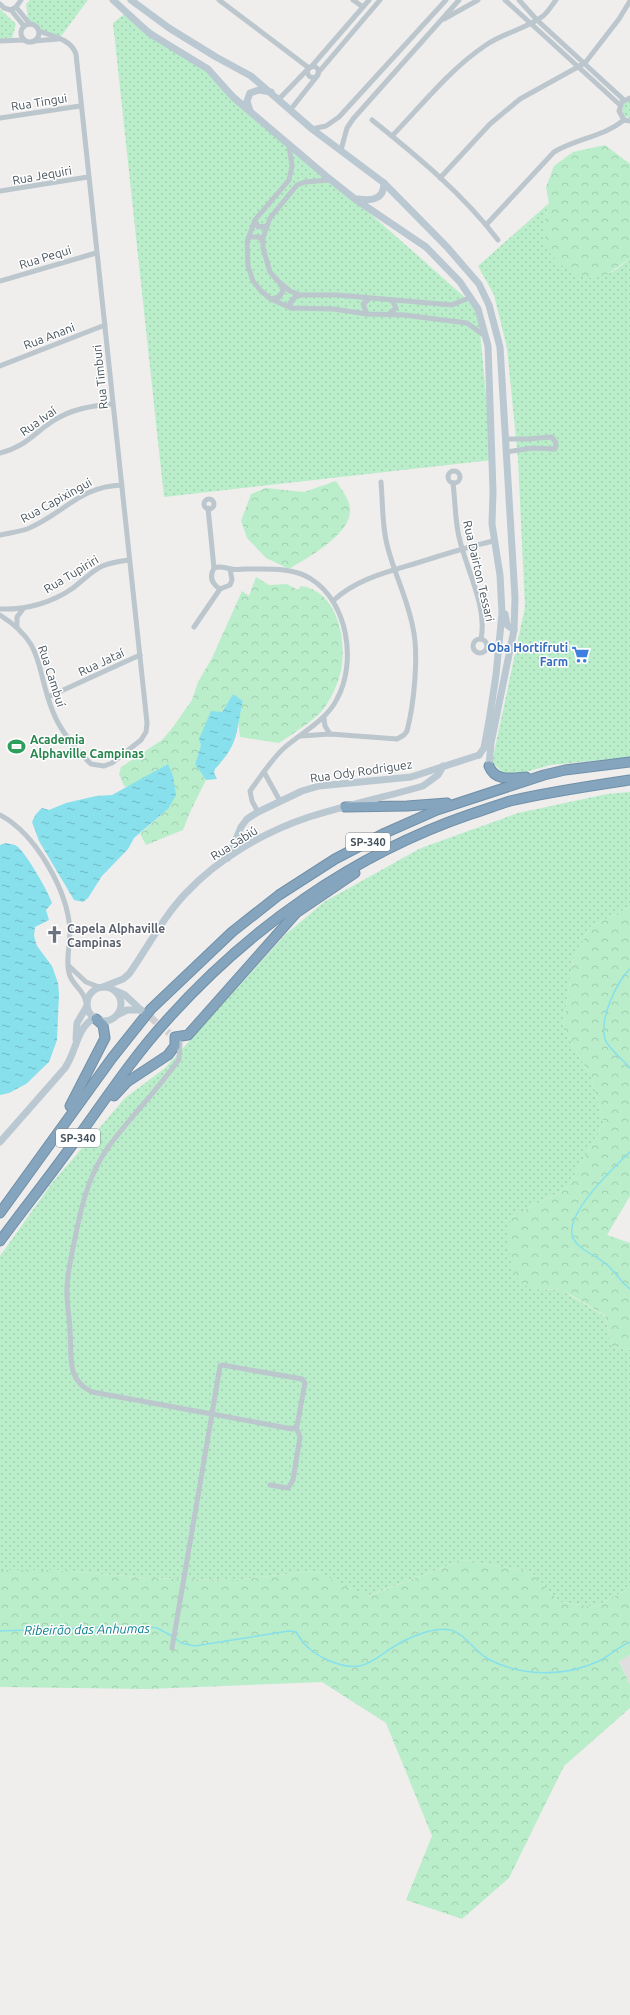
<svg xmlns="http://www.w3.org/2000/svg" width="630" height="2015" font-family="Ubuntu,sans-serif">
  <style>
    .education { fill: #e1dedf }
    .grass { fill: url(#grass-dots) }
    .forest { fill: url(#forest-crowns) }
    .water { fill: url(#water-ripples) }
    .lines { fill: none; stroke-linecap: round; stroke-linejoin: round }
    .stream { stroke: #87e0ec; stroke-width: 1.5 }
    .secondary-tunnel { stroke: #ceced0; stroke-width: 7; stroke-dasharray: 7 3.5; stroke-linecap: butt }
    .motorway-casing { stroke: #7090a8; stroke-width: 11 }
    .minor { stroke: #bbc6cd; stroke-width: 5 }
    .secondary { stroke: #bac8d2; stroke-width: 7 }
    .motorway { stroke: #84a5bd; stroke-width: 9 }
    .labels { text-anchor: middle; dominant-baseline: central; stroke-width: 3; stroke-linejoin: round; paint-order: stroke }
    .shield { fill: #fff; stroke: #7d868c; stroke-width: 1 }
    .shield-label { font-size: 11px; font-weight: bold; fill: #45525b }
    .street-label { font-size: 12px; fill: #45525b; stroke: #fff }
    .shop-label { font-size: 12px; font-weight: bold; fill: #366cbe; stroke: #fff; text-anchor: end }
    .leisure-label { font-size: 12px; font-weight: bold; fill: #27864d; stroke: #fff; text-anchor: start }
    .worship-label { font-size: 12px; font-weight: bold; fill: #5b616d; stroke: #fff; text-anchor: start }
    .water-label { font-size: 13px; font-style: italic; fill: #0d8090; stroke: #fff }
  </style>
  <defs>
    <pattern id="grass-dots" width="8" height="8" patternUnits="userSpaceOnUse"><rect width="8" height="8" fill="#baeeca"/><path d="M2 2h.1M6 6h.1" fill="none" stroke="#a1ceb0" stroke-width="1.8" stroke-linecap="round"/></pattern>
    <pattern id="forest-crowns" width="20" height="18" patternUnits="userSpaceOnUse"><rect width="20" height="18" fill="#baeeca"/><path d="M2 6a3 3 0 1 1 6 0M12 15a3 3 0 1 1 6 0" fill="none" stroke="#a1ceb0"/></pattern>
    <pattern id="water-ripples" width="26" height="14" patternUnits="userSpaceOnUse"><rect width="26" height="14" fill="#87e0ec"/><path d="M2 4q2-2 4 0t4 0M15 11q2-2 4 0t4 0" fill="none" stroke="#70b8c2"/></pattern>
  </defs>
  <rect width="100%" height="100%" fill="#f0eded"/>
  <!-- education -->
  <path class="education" d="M630,1655v30l-11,-25z"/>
  <!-- grass -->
  <g class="grass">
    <path d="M30,0h58l-29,39 -18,-9 -13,-11 -2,-15z"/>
    <path d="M0,9l16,15 -4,14 -12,1z"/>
    <path d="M127,12l89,65 262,232 14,151 -328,37 -51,-474z"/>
    <path d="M627,101h3v17l-6,-2c-3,-6 -2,-11 3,-15z"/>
    <path d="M549,203l-4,17 29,53c27,9 35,3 56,-15v499l-79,8 -26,7 -22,1 -11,-11 33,-155 -7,-148 -11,-111 -13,-53 -16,-29z"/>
    <path d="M630,792v115l-40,20 -17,33 -10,68 29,51 12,45 -37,64 -57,30 24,71 27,1 44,26 7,30 18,4v238l-35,19 -35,-5 -29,-30 -68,-12 -96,36 -53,-25 -81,9 -84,-2 -94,-8h-55v-314l52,-73 73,-85 40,-30 120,-133 39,-33 97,-54 97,-35 89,-19z"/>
  </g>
  <!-- forest -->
  <g class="forest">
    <path d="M605,145l25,19v94l-26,19 -15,1 -15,-5 -15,-9 -14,-17v-27l4,-17 -3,-16 8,-21 19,-14z"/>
    <path d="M336,481c5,8 15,20 14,30 0,24 -43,47 -61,58l-23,-11 -19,-20 -6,-17 10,-27 15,-6 38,4z"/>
    <path d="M256,577l13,8 18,-1 11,6 3,-4c37,5 46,54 40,85 -3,12 -9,26 -16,36 -9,13 -33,27 -46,36l-39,-6 -2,-16 5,-20 -10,-7 -32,51 -6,19 11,16 -15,30 -8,20 -37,15 -6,-11 28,-25v-45l-39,23 -5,-1 -5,-12 2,-7 41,-27 11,-13 19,-27 6,-18 14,-24 30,-67 7,5z"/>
    <path d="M630,907v289l-23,39 23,8v107l-18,-4 -7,-31c-14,-7 -28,-18 -43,-24 -8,-3 -19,0 -27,-2 -31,-6 -26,-48 -25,-71l57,-30 37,-64 -12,-45 -29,-51 10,-68 17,-33z"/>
    <path d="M463,1560l68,12 29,30 35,5 35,-19v67l-11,6 11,24v23l-66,58 -55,112 -47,41 -56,-19 26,-64 -46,-113 -64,-41 -174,7 -148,-2v-117h55l94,8 84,2 81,-9 54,25z"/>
  </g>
  <!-- water -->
  <g class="water">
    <path d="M233,694l10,7c-8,33 -3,41 -28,68l-1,4 3,6 -11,1 -11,-16 6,-19 -2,-6 12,-28 11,1z"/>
    <path d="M168,764l5,12 3,19 -8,14 -34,29 -6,11 -26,27 -14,22 -5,4 -9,-2 -35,-59 -7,-19 4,-8 6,-6 7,2 17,-7 30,-7 16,-1z"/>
    <path d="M6,843c4,1 9,1 12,4 9,8 30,44 34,56l-6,7 3,10 -14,7 -1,9 3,10 15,20 6,17 1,11 -2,46 -8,22 -23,22 -17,9 -9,2v-250z"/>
  </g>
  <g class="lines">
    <!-- stream -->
    <g class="stream">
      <path d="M630,969c-14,13 -34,56 -23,74 6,9 16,17 23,25"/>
      <path d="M630,1152c-16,15 -67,63 -57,86 6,12 22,17 32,25 9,7 15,18 25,26"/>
      <path d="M0,1631l142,-5 15,2 15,8"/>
      <path d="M175,1638l6,5 14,3 94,-15 7,1c9,15 18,22 34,29 34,14 41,-1 68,-17 9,-5 18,-9 28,-12 7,-2 17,-4 24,-2 15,3 25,22 38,29 34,18 77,18 111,2 11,-5 20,-15 31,-19"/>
    </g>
    <!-- secondary-tunnel -->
    <path class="secondary-tunnel" d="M143,1011l26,22"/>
    <defs>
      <g id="motorway">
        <path d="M489,766c6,16 23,12 37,11"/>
        <path d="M345,807l62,-1 40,-3"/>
        <path d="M114,1096l13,-14 41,-27 7,-9v-9l13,-2 108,-122 59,-40"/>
        <path d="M70,1106l35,-68 -2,-13 -7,-6"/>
        <path d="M0,1213l112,-155 39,-49 81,-77 47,-37 56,-36 50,-26 52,-23 107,-35 21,-5 65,-8"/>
        <path d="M0,1241c26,-35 53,-69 78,-104 29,-40 56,-81 89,-117 82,-92 187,-166 304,-206 13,-4 26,-9 39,-13 39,-9 80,-15 120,-21"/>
      </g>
    </defs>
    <!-- motorway casing -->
    <use href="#motorway" class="motorway-casing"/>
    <!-- minor -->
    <g class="minor">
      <path d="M219,0l90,68"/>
      <path d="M353,0l10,7"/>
      <path d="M505,0l115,105"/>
      <path d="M519,0l18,20 87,80"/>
      <path d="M0,4l4,4 7,2 5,-3 5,-7"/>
      <path d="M16,7l14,17"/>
      <path d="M11,10l13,16"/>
      <path d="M444,19l34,-19"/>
      <circle cx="30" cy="33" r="9"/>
      <path d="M0,41l24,-1"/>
      <path d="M34,41l24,-2"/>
      <circle cx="313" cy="72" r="5.5"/>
      <path d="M311,67l58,-67"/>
      <path d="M318,73l62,-73"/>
      <path d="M630,98l-8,4 -3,9 5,9 6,1"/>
      <path d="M279,99l29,-30"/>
      <path d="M291,109l27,-34"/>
      <path d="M0,118l80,-12"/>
      <path d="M372,120c45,36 91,74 126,120"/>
      <path d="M312,129l14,-3 13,-9 107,-117"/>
      <path d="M392,136c30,-31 58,-67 94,-91 17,-12 40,-16 57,-29 5,-4 9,-11 13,-16"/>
      <path d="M289,145l3,21 -3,14 -34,40 -8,22 1,24 5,15 8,10 10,8 20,9 43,1 33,5 37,1 63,8 18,13"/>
      <path d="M341,150l6,-22 6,-9 106,-119"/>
      <path d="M440,178l50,-54 30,-25 65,-36 34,-44 11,-18"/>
      <path d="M330,180l-25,2 -8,3 -27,33 -7,20v10l7,24 8,9 12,10 10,4h37l115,10 19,-8"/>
      <path d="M0,191l88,-14"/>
      <path d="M255,220l3,7 9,-1"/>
      <path d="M486,225l68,-73c24,-14 49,-15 70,-32"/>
      <path d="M249,237h10l4,5"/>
      <path d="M0,281l96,-28"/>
      <path d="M271,299l8,-2 4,-6 -2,-7"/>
      <path d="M291,308l-1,-5 6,-7 4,-1"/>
      <path d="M367,314l-4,-10 6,-5"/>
      <path d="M389,314l7,-6 -4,-8"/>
      <path d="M0,366l105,-41"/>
      <path d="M506,439h21l25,-2 4,6 -1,6 -23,-1 -26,4"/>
      <path d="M0,453c25,-6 33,-19 53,-32 18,-12 38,-15 59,-17"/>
      <circle cx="454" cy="477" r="6"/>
      <path d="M453,483c2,16 2,33 5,49 6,34 30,73 23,107"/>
      <circle cx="209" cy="504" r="5"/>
      <path d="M208,508l6,60c-5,9 -2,16 6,21"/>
      <path d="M0,535c9,-2 18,-3 27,-6 35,-14 53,-43 95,-44"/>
      <path d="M214,568c7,-3 10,0 17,1 4,1 10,0 15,0 20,0 48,-2 65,10 37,23 46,83 26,120 -11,22 -35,33 -53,49 -13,12 -23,28 -34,43l2,10 6,11"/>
      <path d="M334,600c23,-21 53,-28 83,-37 25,-8 50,-16 76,-22"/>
      <path d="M0,609c25,1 52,-6 73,-21 24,-19 24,-24 56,-28"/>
      <path d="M0,615c46,29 35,53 53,97 7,18 23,38 38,52l13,2 8,-3 29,-23 5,-8 1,-9 -71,-669c-5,-15 -24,-18 -37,-23"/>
      <path d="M17,626v-9l6,-8"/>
      <path d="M194,627l26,-38 10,-4 2,-5 -2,-11"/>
      <circle cx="480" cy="646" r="7"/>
      <path d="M48,697l92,-42"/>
      <path d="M324,718l1,8 5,8"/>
      <path d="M301,736l29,-2 67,5 7,-4 3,-4c7,-27 12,-76 6,-103 -5,-27 -17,-51 -24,-76 -7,-22 -6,-47 -8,-70"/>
      <path d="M264,772l16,29"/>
      <path d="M0,815c36,19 68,76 70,116 0,14 -5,32 0,45 4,10 14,15 16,26"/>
      <path d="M69,966l17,16 13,5"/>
      <path d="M270,1485l18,3 5,-8 7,-43 -4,-10 -2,1"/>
      <path d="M172,1648l40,-234 80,15 5,-3 8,-43 -3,-4 -80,-14 -2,1 -8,48 -120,-22c-26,-12 -20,-36 -22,-60 0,-13 -3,-25 -3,-37 -1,-15 3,-32 6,-47 7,-36 14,-72 36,-102 22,-30 49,-56 70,-87l1,-16 -5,-5"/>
    </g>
    <!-- secondary -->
    <g class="secondary">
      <path d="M113,0l36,33 59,36 25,28 93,79 29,23 71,48 34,35 18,27 10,37 5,145 -1,33 8,51 2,38 -6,62 -7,46 -5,27 -5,7"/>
      <path d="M131,0l38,28 47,29 35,19 61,53 72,54 63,64 32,37 10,21 11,42 15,251 -1,32 -23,113 -2,23"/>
      <path d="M250,111l-3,-10 3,-8 9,-3 12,2"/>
      <path d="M358,199c13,2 26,1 26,-16"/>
      <path d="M505,614l2,11 7,5"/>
      <path d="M228,858l13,-31 6,-8 11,-7 44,-21 17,-5 92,-9 68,-22"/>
      <circle cx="104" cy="1004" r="17"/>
      <path d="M103,987l20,-8 6,-5c19,-27 34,-57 57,-81 33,-35 78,-61 123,-76 37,-12 76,-20 114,-31l15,-11 5,-9"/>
      <path d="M116,991l9,4 17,16"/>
      <path d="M119,1014l8,-4h14"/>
      <path d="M76,1039l1,-16 10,-17"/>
      <path d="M0,1142l65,-74c12,-18 11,-39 29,-50"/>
    </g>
    <!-- motorway -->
    <use href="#motorway" class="motorway"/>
  </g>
  <!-- icons -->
  <defs>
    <symbol id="supermarket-bare" viewBox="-9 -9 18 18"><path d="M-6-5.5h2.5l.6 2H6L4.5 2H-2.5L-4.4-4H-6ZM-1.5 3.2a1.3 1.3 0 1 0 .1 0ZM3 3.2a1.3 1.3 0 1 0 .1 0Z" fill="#3f7fe0" stroke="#fff" stroke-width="2.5" paint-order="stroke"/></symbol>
    <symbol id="stadium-bare" viewBox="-9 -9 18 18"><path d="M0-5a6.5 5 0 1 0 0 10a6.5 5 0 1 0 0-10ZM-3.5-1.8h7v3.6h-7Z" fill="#2e9e5b" stroke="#fff" stroke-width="2.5" paint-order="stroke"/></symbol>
    <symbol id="church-bare" viewBox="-9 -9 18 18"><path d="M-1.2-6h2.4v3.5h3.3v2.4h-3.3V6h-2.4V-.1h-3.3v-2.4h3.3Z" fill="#6b7280" stroke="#fff" stroke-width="2.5" paint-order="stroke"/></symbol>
  </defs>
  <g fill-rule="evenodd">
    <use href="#supermarket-bare" x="568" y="642" width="25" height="25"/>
    <use href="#stadium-bare" x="4" y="734" width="25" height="25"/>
    <use href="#church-bare" x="42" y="922" width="25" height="25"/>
  </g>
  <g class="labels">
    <!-- shield labels -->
    <g class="shield">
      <rect x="346" y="833" width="44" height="18" rx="3"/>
      <rect x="56" y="1129" width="44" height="18" rx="3"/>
    </g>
    <g class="shield-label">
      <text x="368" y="842">SP-340</text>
      <text x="78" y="1138">SP-340</text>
    </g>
    <!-- street labels -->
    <g class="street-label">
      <text transform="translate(39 102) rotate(-9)">Rua Tingui</text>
      <text transform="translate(42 175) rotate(-10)">Rua Jequiri</text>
      <text transform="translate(45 257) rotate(-17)">Rua Pequi</text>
      <text transform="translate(49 336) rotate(-21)">Rua Anani</text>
      <text transform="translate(100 377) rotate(-96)">Rua Timburi</text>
      <text transform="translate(38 421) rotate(-35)">Rua Ivaí</text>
      <text transform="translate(56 500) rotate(-29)">Rua Capixingui</text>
      <text transform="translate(479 571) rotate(77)">Rua Dairton Tessari</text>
      <text transform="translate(71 574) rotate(-31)">Rua Tupiriri</text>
      <text transform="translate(101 662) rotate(-25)">Rua Jataí</text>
      <text transform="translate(52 676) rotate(72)">Rua Cambuí</text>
      <text transform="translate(361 771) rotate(-8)">Rua Ody Rodriguez</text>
      <text transform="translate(234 843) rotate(-32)">Rua Sabiú</text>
    </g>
    <!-- shop labels -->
    <g class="shop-label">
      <text x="568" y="647">Oba Hortifruti<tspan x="568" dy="14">Farm</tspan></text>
    </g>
    <!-- leisure labels -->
    <g class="leisure-label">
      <text x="30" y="739">Academia<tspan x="30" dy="14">Alphaville Campinas</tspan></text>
    </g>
    <!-- worship labels -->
    <g class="worship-label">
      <text x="67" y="928">Capela Alphaville<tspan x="67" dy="14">Campinas</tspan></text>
    </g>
    <!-- water labels -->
    <g class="water-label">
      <text transform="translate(87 1629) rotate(-1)">Ribeirão das Anhumas</text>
    </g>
  </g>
</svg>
